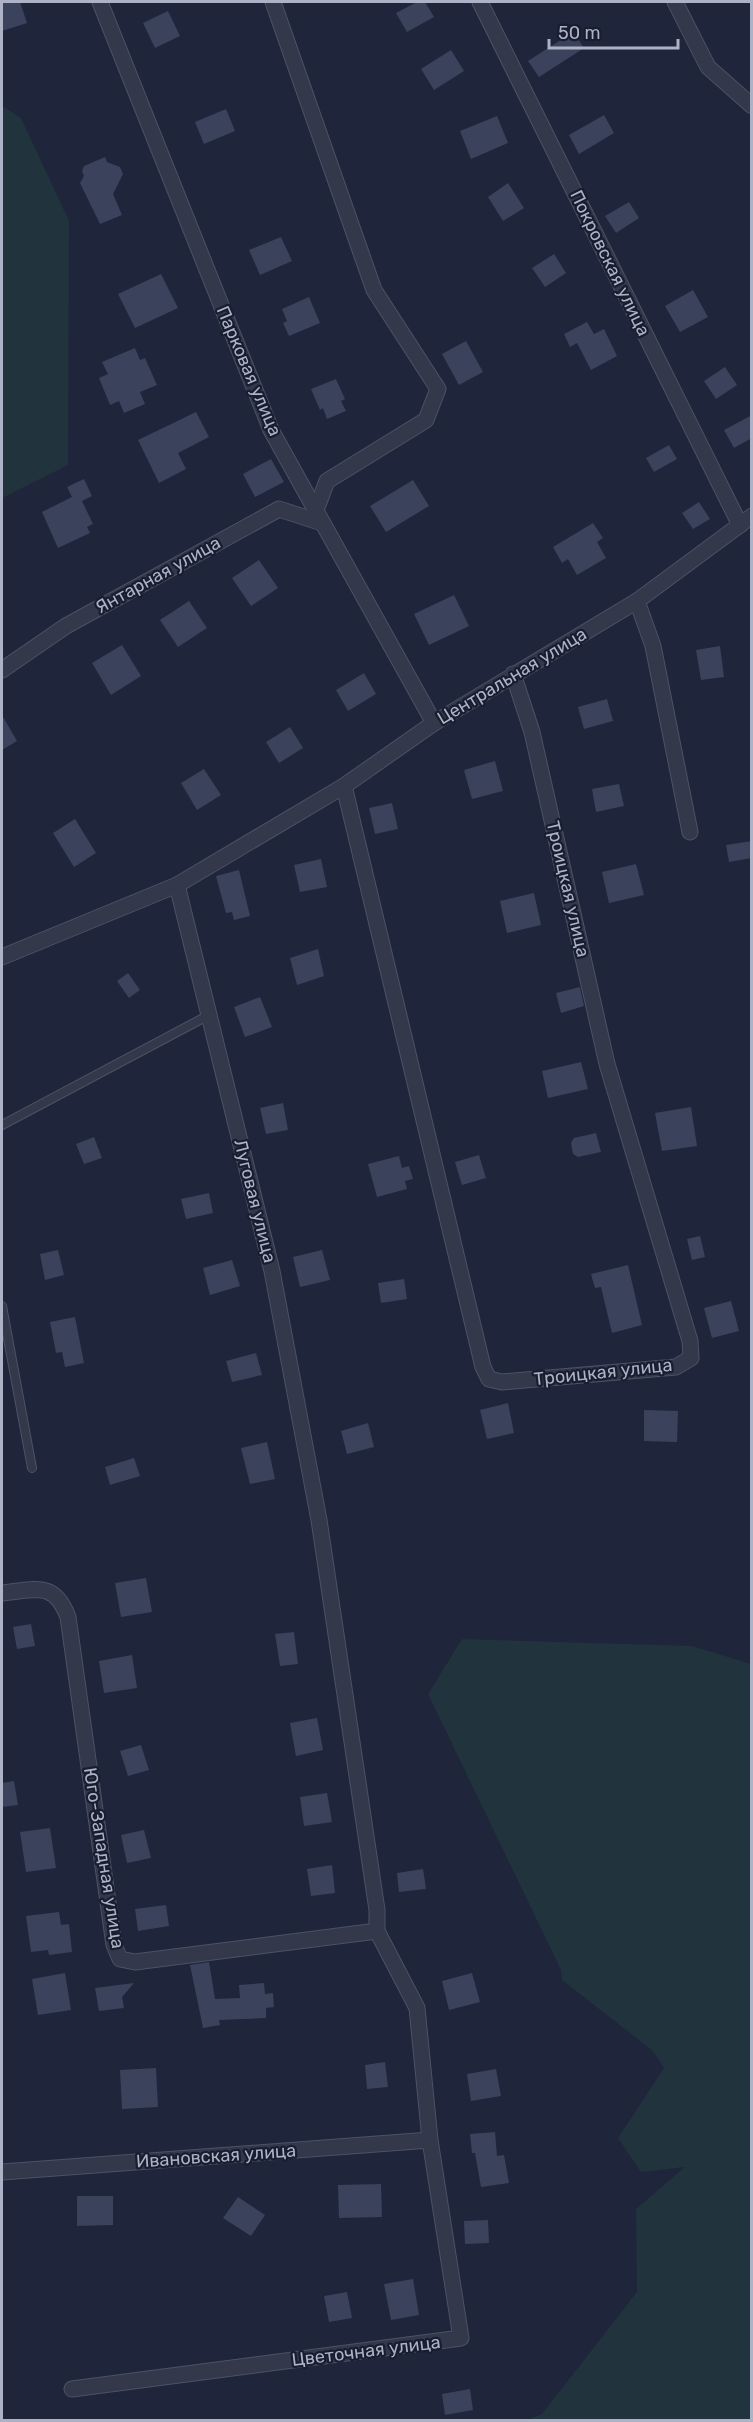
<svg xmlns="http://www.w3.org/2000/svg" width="753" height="2422" font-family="Rubik,sans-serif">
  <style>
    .green { fill: #21333c }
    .building { fill: #3b425b }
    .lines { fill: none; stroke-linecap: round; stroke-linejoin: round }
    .service-casing { stroke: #4d5266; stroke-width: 10 }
    .minor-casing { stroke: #4d5266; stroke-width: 17 }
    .service { stroke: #33384b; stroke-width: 8 }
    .minor { stroke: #33384b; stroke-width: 15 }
    .labels { text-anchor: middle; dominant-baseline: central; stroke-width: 4.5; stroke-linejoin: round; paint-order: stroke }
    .street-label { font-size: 18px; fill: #adb2c7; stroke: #181d30 }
  </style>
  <rect width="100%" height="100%" fill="#1f253b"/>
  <!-- green -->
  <g class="green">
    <path d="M2,106l19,12 48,103 -1,244 -66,33z"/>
    <path d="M462,1639l230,7 59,18v756h-225l16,-6 95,-122 -1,-83 49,-42 -44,5 -23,-34 46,-70 -11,-17 -91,-71 -1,-10 -133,-276z"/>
  </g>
  <!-- building -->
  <g class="building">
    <path d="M2,2h18l7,21 -25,8z"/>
    <path d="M417,2h8l9,15 -27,15 -11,-19z"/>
    <path d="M168,11l12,25 -25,12 -12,-25z"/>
    <path d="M573,32l11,16 -45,29 -11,-16z"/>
    <path d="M451,50l13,21 -30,19 -13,-21z"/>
    <path d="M226,109l9,22 -31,13 -9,-22z"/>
    <path d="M604,115l10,18 -35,21 -10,-19z"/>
    <path d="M497,116l11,27 -37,16 -11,-28z"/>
    <path d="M105,157l2,5 13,5 3,7 -10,20 9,21 -22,9 -20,-41 4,-7 -2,-5 2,-5z"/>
    <path d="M508,183l16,25 -21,13 -15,-24z"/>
    <path d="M629,202l10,16 -23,15 -11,-17z"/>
    <path d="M281,237l11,24 -32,14 -11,-25z"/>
    <path d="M554,254l12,19 -21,14 -13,-19z"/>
    <path d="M161,274l17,34 -43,20 -17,-34z"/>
    <path d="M693,290l15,27 -28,15 -15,-26z"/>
    <path d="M309,297l11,26 -31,13 -6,-13 4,-2 -5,-12z"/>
    <path d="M587,322l7,12 10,-5 13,27 -26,14 -14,-27 -7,4 -6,-13z"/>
    <path d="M466,341l17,31 -24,13 -17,-31z"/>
    <path d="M135,348l5,12 5,-2 12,27 -17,7 5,12 -21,9 -5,-12 -9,4 -11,-27 9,-4 -6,-12z"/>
    <path d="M725,367l12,18 -21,14 -12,-18z"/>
    <path d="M336,379l9,20 -4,2 5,10 -19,8 -4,-11 -3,2 -9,-21z"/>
    <path d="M196,412l13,25 -31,16 8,16 -27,14 -21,-43z"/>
    <path d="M752,415v23l-18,10 -10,-18z"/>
    <path d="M669,445l8,14 -23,13 -8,-14z"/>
    <path d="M271,459l13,23 -29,15 -12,-23z"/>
    <path d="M84,479l8,17 -10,5 11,23 -6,3 3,6 -32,15 -16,-36 30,-15 -5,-10z"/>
    <path d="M413,480l16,26 -43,26 -16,-26z"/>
    <path d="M699,502l11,17 -17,10 -11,-16z"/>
    <path d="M593,523l10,15 -6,4 9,16 -29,17 -9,-16 -6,4 -9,-16z"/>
    <path d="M259,560l19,28 -27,18 -19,-28z"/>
    <path d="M454,595l15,31 -40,19 -15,-31z"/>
    <path d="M189,601l18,27 -29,19 -18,-27z"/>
    <path d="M122,645l19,31 -30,19 -19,-32z"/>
    <path d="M720,646l4,31 -23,3 -5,-30z"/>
    <path d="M364,673l12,21 -28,17 -12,-21z"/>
    <path d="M607,699l6,22 -29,8 -6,-22z"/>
    <path d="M2,715l15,26 -15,9z"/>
    <path d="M290,727l13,21 -24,15 -13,-21z"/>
    <path d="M495,761l8,30 -31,8 -8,-29z"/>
    <path d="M204,769l17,26 -24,15 -16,-27z"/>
    <path d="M619,784l5,22 -28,6 -4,-23z"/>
    <path d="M392,803l6,26 -23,5 -6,-26z"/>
    <path d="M75,819l21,34 -22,14 -21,-34z"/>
    <path d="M752,841v17l-23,4 -3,-17z"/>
    <path d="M321,859l6,28 -27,5 -6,-27z"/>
    <path d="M636,864l8,31 -35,8 -7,-31z"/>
    <path d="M239,870l11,46 -16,4 -2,-8 -6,1 -10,-37z"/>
    <path d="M534,893l7,32 -34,8 -7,-32z"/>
    <path d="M318,949l6,27 -27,9 -7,-27z"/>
    <path d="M128,973l12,17 -11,8 -12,-17z"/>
    <path d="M580,987l4,19 -23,7 -5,-20z"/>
    <path d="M260,997l12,30 -27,10 -11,-30z"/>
    <path d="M581,1062l7,27 -40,9 -6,-27z"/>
    <path d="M283,1103l5,27 -22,4 -6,-26z"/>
    <path d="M691,1107l6,39 -35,5 -7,-38z"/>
    <path d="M596,1133l5,19 -23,5 -5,-3 -2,-11 3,-5z"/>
    <path d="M94,1137l8,21 -18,6 -8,-20z"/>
    <path d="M479,1155l7,23 -24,7 -7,-23z"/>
    <path d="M399,1156l3,12 7,-2 4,13 -8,2 2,8 -30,8 -9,-33z"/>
    <path d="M209,1193l4,20 -27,6 -5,-20z"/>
    <path d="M700,1236l5,21 -13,3 -5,-21z"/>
    <path d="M58,1250l6,25 -19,5 -5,-26z"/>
    <path d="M322,1250l8,30 -30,7 -7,-30z"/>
    <path d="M232,1260l8,26 -30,9 -7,-27z"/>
    <path d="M628,1265l14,60 -30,8 -11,-46 -6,1 -4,-14z"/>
    <path d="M404,1279l3,20 -26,4 -3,-20z"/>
    <path d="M731,1301l8,30 -27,7 -8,-30z"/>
    <path d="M75,1317l9,46 -19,4 -3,-15 -6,1 -6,-31z"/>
    <path d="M256,1353l6,22 -30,7 -6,-21z"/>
    <path d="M508,1403l6,30 -27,6 -7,-29z"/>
    <path d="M644,1410l34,1 -1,31 -33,-1z"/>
    <path d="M368,1423l6,24 -27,7 -6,-23z"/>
    <path d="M267,1442l8,37 -25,5 -9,-36z"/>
    <path d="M134,1458l6,18 -30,9 -5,-18z"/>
    <path d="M146,1578l6,34 -31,5 -6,-34z"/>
    <path d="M31,1624l4,22 -18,3 -4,-22z"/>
    <path d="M294,1632l4,32 -18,2 -5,-32z"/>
    <path d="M132,1655l5,33 -33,5 -5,-32z"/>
    <path d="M317,1718l6,32 -27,6 -6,-33z"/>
    <path d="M141,1745l8,25 -21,6 -8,-25z"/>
    <path d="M14,1781l4,24 -16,2v-24z"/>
    <path d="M327,1793l5,29 -28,4 -4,-29z"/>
    <path d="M50,1828l6,40 -30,4 -6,-40z"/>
    <path d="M144,1830l7,28 -24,5 -6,-28z"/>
    <path d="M332,1865l3,28 -24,3 -4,-27z"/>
    <path d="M423,1869l3,20 -27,3 -2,-19z"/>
    <path d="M166,1905l3,21 -31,5 -3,-22z"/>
    <path d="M59,1912l2,13 8,-1 3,28 -23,3 -1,-5 -17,2 -5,-36z"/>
    <path d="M209,1962l6,37 25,-1 -1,-13 25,-2 1,11 8,-1 1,14 -8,1v10l-47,2 1,5 -17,3 -13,-63z"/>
    <path d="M65,1973l6,37 -33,5 -6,-36z"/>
    <path d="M472,1973l8,29 -31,8 -7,-29z"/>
    <path d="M134,1983l-12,14 2,11 -25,3 -4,-23z"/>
    <path d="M385,2062l3,25 -21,2 -2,-24z"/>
    <path d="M156,2068l2,39 -36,2 -2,-39z"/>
    <path d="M496,2069l5,27 -30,5 -4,-27z"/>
    <path d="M495,2132l2,24 7,-1 5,28 -28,4 -6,-34h-3l-2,-19z"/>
    <path d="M381,2184l1,33 -43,1 -1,-33z"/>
    <path d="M77,2196h36v29l-36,1z"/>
    <path d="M238,2197l27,18 -14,21 -28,-18z"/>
    <path d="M488,2220l1,23 -24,1 -1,-23z"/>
    <path d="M413,2279l6,36 -28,5 -7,-36z"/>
    <path d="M347,2292l5,26 -23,4 -5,-26z"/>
    <path d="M470,2389l3,21 -28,5 -3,-21z"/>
  </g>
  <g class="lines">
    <defs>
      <g id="service">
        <path d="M2,1125l207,-110"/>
        <path d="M2,1306l30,162"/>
      </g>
      <g id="minor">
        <path d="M100,2l171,428 163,293"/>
        <path d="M273,2l101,288 64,99 -12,31 -99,61 -11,29"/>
        <path d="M480,2l260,523"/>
        <path d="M675,2l33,65 44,39"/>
        <path d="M637,601l16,45 37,186"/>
        <path d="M2,670l64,-44 213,-117 43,14"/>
        <path d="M344,786l139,581 6,12 13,3 174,-15 15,-9 -1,-17 -83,-277 -75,-332 -19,-58"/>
        <path d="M2,957l175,-72 167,-99 90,-63 203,-122 115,-85"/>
        <path d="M2,1593c33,-3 52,-13 66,24l46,328 6,14 15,3 242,-31v-21l-58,-390 -47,-249 -95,-386"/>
        <path d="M2,2172l428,-32"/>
        <path d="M72,2389l389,-51 -31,-198 -13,-132 -40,-77"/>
      </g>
    </defs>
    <!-- service casing -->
    <use href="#service" class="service-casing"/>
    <!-- minor casing -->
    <use href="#minor" class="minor-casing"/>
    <!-- service -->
    <use href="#service" class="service"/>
    <!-- minor -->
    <use href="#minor" class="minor"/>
  </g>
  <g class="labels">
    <!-- street labels -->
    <g class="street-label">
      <text transform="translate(610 263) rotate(64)">Покровская улица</text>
      <text transform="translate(249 371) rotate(67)">Парковая улица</text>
      <text transform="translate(158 575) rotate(-29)">Янтарная улица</text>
      <text transform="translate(512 676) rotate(-31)">Центральная улица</text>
      <text transform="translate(568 889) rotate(77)">Троицкая улица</text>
      <text transform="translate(255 1201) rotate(76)">Луговая улица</text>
      <text transform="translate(603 1372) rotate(-6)">Троицкая улица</text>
      <text transform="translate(104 1858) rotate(81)">Юго-Западная улица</text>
      <text transform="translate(216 2156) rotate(-4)">Ивановская улица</text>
      <text transform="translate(366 2351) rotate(-7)">Цветочная улица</text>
    </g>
  </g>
  <!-- border -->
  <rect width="753" height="2422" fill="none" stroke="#adb2c7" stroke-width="6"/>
  <!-- scale -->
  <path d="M549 39v9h129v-9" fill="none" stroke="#adb2c7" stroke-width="3"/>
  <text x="558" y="39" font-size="18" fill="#adb2c7" stroke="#181d30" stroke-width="4.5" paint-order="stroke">50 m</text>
</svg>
